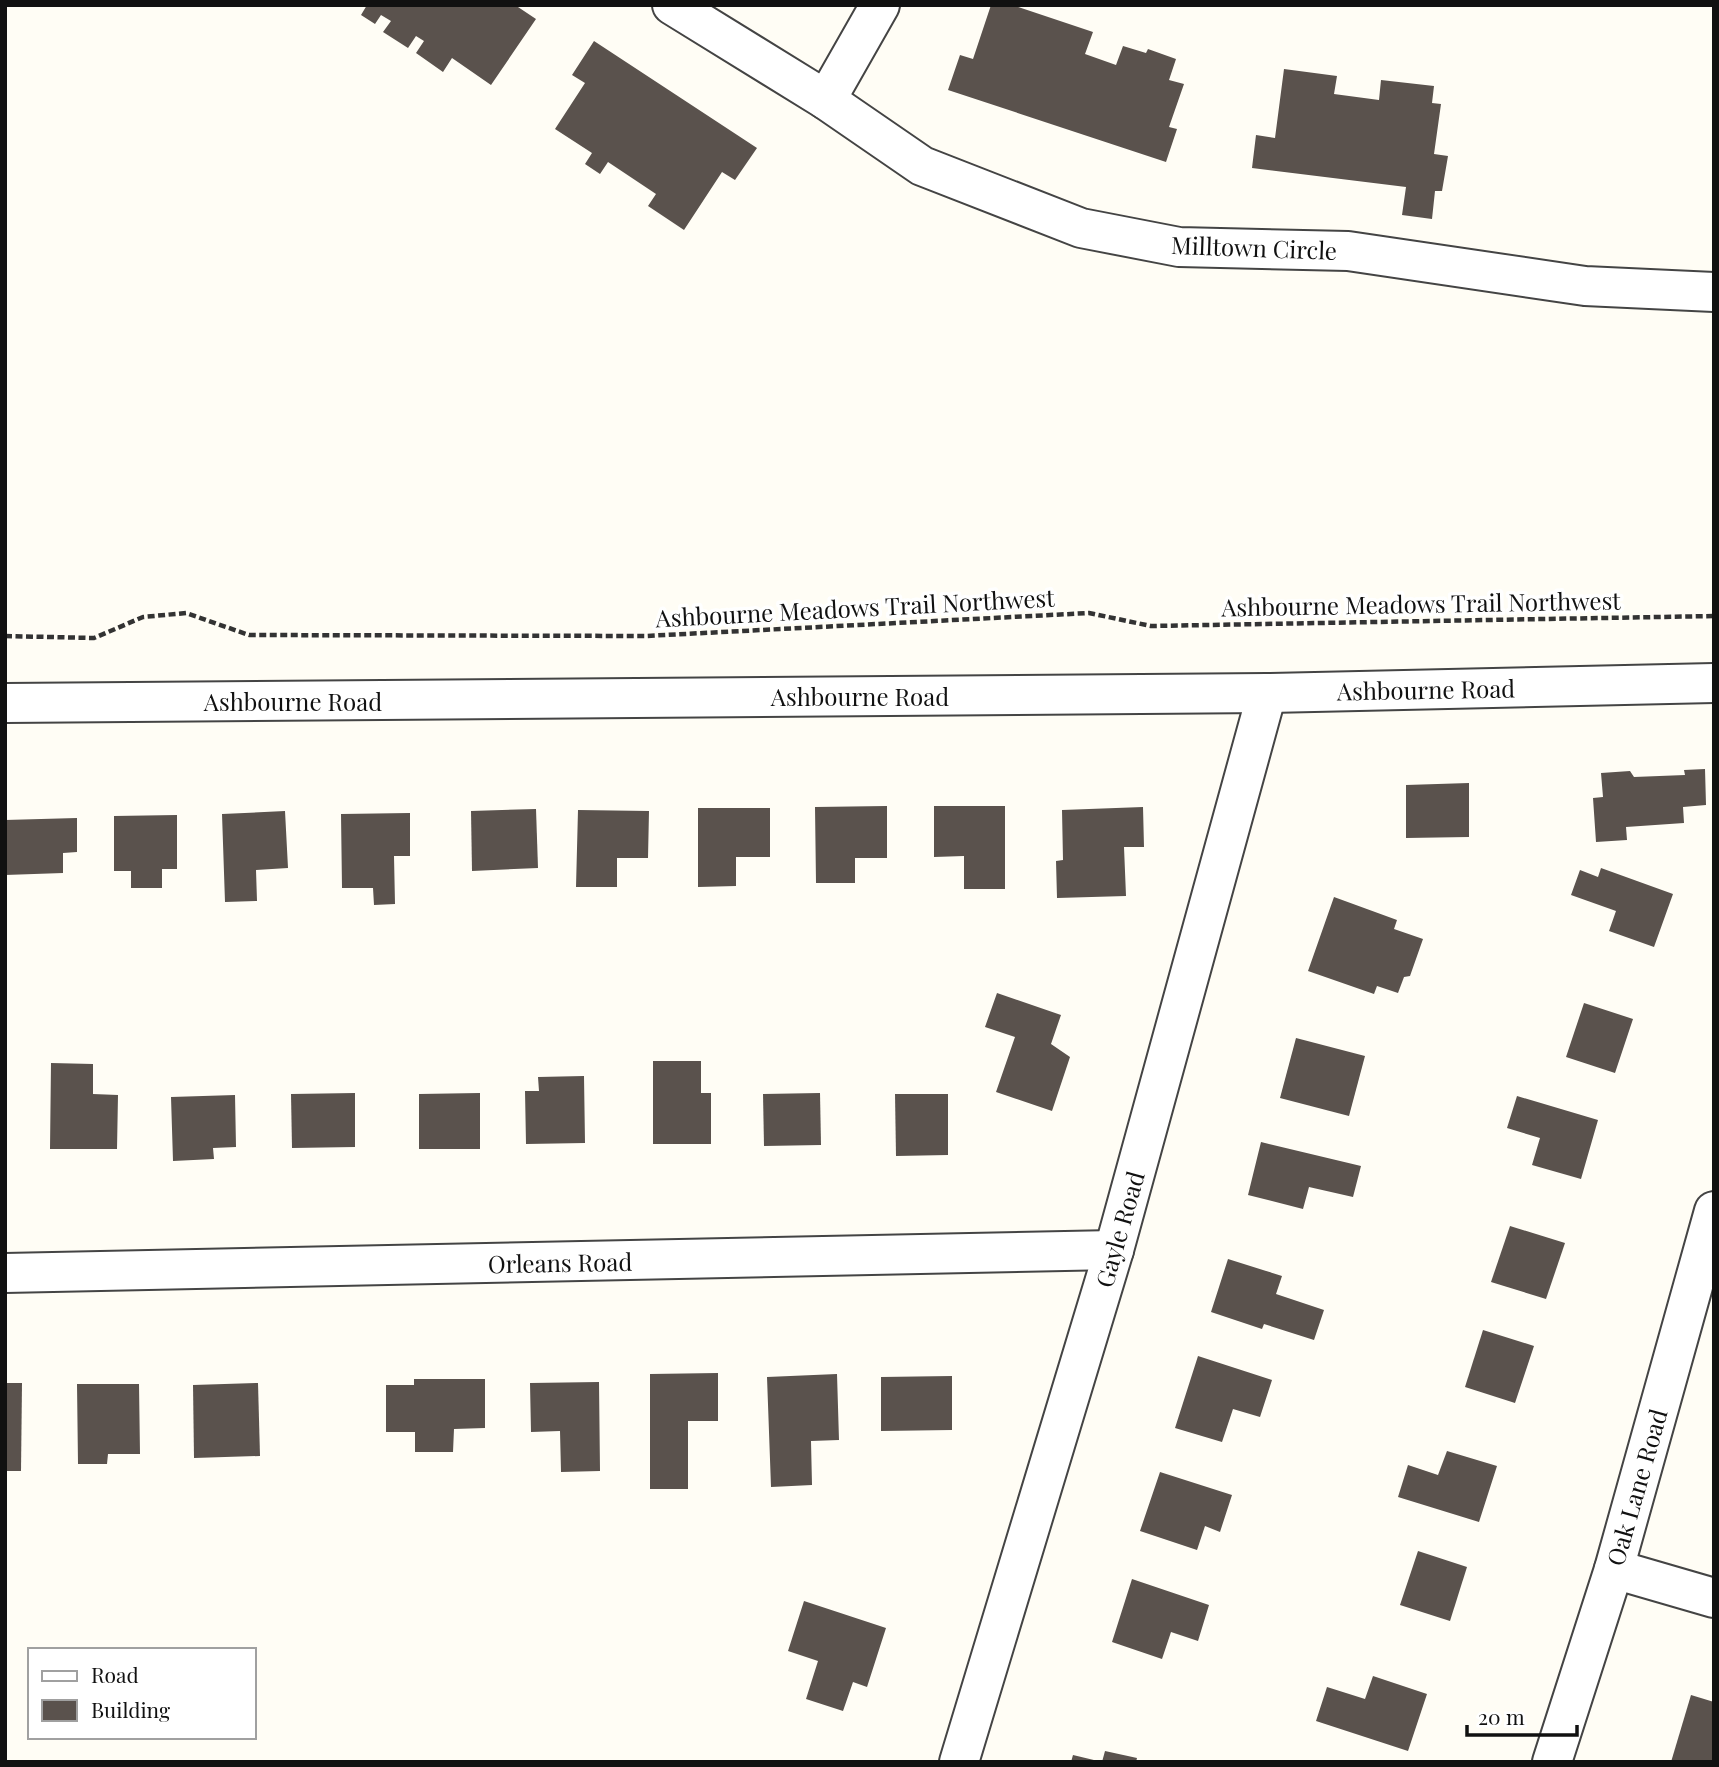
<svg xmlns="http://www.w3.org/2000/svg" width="1719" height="1767" font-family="'Playfair Display',serif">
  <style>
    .building { fill: #5a524d }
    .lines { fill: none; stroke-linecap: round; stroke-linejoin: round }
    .minor-casing { stroke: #444; stroke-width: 42 }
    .tertiary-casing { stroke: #444; stroke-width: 42 }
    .path { stroke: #333; stroke-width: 4.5; stroke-dasharray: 7 3.5; stroke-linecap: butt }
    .minor { stroke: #fff; stroke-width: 38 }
    .tertiary { stroke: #fff; stroke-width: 38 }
    .labels { text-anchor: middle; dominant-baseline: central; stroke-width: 7; stroke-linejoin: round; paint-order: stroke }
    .street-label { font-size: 24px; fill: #111; stroke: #fff }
  </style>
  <rect width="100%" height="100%" fill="#fffdf5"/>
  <!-- building -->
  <g class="building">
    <path d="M367,5h148l21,14 -45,66 -39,-27 -9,14 -27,-19 8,-12 -8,-5 -8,12 -25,-16 8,-11 -10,-6 -6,9 -14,-9z"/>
    <path d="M991,5h21l81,27 -8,22 31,11 7,-19 23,7 2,-4 28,10 -7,21 15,4 -15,43 8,2 -11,33 -218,-72 12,-35 13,4z"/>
    <path d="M594,41l163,107 -22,32 -13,-8 -38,58 -36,-24 8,-12 -48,-32 -8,12 -15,-10 7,-11 -37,-24 30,-46 -13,-8z"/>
    <path d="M1284,69l53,7 -3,18 45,6 2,-20 53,6 -2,17 9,1 -7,50 14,2 -6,35h-7l-3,28 -30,-4 4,-28 -154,-19 4,-33 19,3z"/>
    <path d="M1705,769l1,36 -23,2 1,16 -58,4 1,13 -31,2 -3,-44 10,-1 -2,-24 29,-2 4,6 51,-2 -1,-5z"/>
    <path d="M1469,783v54l-63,1v-53z"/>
    <path d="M887,806v52h-32v25h-39l-1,-76z"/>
    <path d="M934,806h71v83h-41v-33l-30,1z"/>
    <path d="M1143,807l1,40h-20l2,49 -69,2 -1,-37 7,-1 -1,-50z"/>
    <path d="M698,808h72v49h-34v29l-38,1z"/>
    <path d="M536,809l2,59 -66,3 -1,-60z"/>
    <path d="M578,810l71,1 -1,47h-31v29h-41z"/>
    <path d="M285,811l3,57 -32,2 1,31 -32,1 -3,-88z"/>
    <path d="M410,813v43h-16l1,48 -21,1 -1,-17h-31l-1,-74z"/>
    <path d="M177,815v54h-15v19h-31v-17h-17v-55z"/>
    <path d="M77,818v34l-14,1v20l-58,2v-55z"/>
    <path d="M1601,868l72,26 -19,53 -45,-16 7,-20 -45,-16 9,-25 18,7z"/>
    <path d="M1334,897l63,23 -3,9 29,10 -13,37 -6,1 -6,16 -21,-7 -3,8 -66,-23z"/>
    <path d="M997,993l64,22 -10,29 19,13 -18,54 -56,-19 19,-55 -30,-10z"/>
    <path d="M1584,1003l49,16 -18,54 -49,-16z"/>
    <path d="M1296,1038l69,18 -16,60 -69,-18z"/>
    <path d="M653,1061h48v32h10v51h-58z"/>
    <path d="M51,1063l42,1v30l25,1 -1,54h-67z"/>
    <path d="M584,1076l1,67 -59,1 -1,-53h14l-1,-14z"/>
    <path d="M355,1093v54l-63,1 -1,-54z"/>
    <path d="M480,1093v56h-61v-55z"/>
    <path d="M820,1093l1,52 -57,1 -1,-52z"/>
    <path d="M895,1094h53v61l-52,1z"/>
    <path d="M235,1095l1,52 -23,1 1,11 -41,2 -2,-64z"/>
    <path d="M1517,1096l81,24 -17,59 -49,-14 8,-27 -33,-10z"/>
    <path d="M1261,1142l100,24 -8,31 -44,-10 -6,22 -55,-14z"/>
    <path d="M1510,1226l55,17 -19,56 -55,-17z"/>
    <path d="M1228,1259l54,17 -6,18 48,16 -10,30 -50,-16 -2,5 -51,-17z"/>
    <path d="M1483,1330l51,16 -19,57 -50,-16z"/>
    <path d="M1198,1356l74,24 -12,37 -27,-8 -11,33 -47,-14z"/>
    <path d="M718,1373v48h-30v68h-38v-115z"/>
    <path d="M837,1374l2,66 -28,1 1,44 -41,2 -4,-110z"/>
    <path d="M952,1376v54l-71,1v-54z"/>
    <path d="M414,1379h71v49l-31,1 -1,23h-38v-20h-29v-47h28z"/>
    <path d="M599,1382l1,89 -39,1 -1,-41 -29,1 -1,-49z"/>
    <path d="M5,1383h17l-1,88h-16z"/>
    <path d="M258,1383l2,73 -66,2 -1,-73z"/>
    <path d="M77,1384h62l1,70h-32l-1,10h-29z"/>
    <path d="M1447,1451l50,15 -18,56 -81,-25 10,-32 30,10z"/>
    <path d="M1160,1472l72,23 -12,37 -15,-6 -8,24 -57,-19z"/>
    <path d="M1418,1551l49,16 -17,54 -50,-16z"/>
    <path d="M1132,1579l77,26 -11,36 -27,-9 -9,27 -50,-17z"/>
    <path d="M804,1601l82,27 -19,59 -14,-5 -10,29 -37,-12 12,-38 -30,-10z"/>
    <path d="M1373,1676l54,18 -19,57 -92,-30 11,-34 38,12z"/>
    <path d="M1691,1695l23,7v60h-43z"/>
    <path d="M1105,1751l32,7 -1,4h-34z"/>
    <path d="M1073,1755l25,6v1h-27z"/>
  </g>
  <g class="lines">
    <defs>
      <g id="minor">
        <path d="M672,5l154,95 96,66 159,62 98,19 169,4 237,35 129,6"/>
        <path d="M826,100l54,-95"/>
        <path d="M5,1273l1109,-23"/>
        <path d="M1614,1569l100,29"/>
        <path d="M959,1762l155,-512 153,-557"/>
        <path d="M1552,1762l62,-193 100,-358"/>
      </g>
      <path id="tertiary" d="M5,703l1262,-10 447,-10"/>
    </defs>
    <!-- minor casing -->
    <use href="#minor" class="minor-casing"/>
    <!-- tertiary casing -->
    <use href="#tertiary" class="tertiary-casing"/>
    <!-- path -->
    <path class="path" d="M5,636l89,2 49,-21 43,-4 63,22 397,1 443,-23 62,13 563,-10"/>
    <!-- minor -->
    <use href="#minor" class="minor"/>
    <!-- tertiary -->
    <use href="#tertiary" class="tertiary"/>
  </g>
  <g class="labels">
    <!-- street labels -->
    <g class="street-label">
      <text transform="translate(1254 247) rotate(2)">Milltown Circle</text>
      <text transform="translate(1421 603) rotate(-1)">Ashbourne Meadows Trail Northwest</text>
      <text transform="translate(855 607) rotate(-3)">Ashbourne Meadows Trail Northwest</text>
      <text transform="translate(1426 689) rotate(-1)">Ashbourne Road</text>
      <text x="860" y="696">Ashbourne Road</text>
      <text x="293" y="701">Ashbourne Road</text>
      <text transform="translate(1119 1229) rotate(-74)">Gayle Road</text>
      <text transform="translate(560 1262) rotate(-1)">Orleans Road</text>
      <text transform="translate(1636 1487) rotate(-74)">Oak Lane Road</text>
    </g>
  </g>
  <!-- border -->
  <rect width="1719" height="1767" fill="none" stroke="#111111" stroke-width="14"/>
  <!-- legend -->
  <rect x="28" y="1648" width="228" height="91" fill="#ffffff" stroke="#a0a0a0" stroke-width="2"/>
  <rect x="42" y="1671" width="35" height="10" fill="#ffffff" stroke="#a0a0a0" stroke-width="2"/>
  <text x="91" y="1683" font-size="21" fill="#111111">Road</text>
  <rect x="42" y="1700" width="35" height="21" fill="#5a524d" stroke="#a0a0a0" stroke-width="2"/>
  <text x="91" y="1718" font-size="21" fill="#111111">Building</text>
  <!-- scale -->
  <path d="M1467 1725v10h110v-10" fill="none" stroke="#111111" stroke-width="3.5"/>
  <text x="1478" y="1725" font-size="21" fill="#111111" stroke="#ffffff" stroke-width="5" paint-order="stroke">20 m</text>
</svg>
